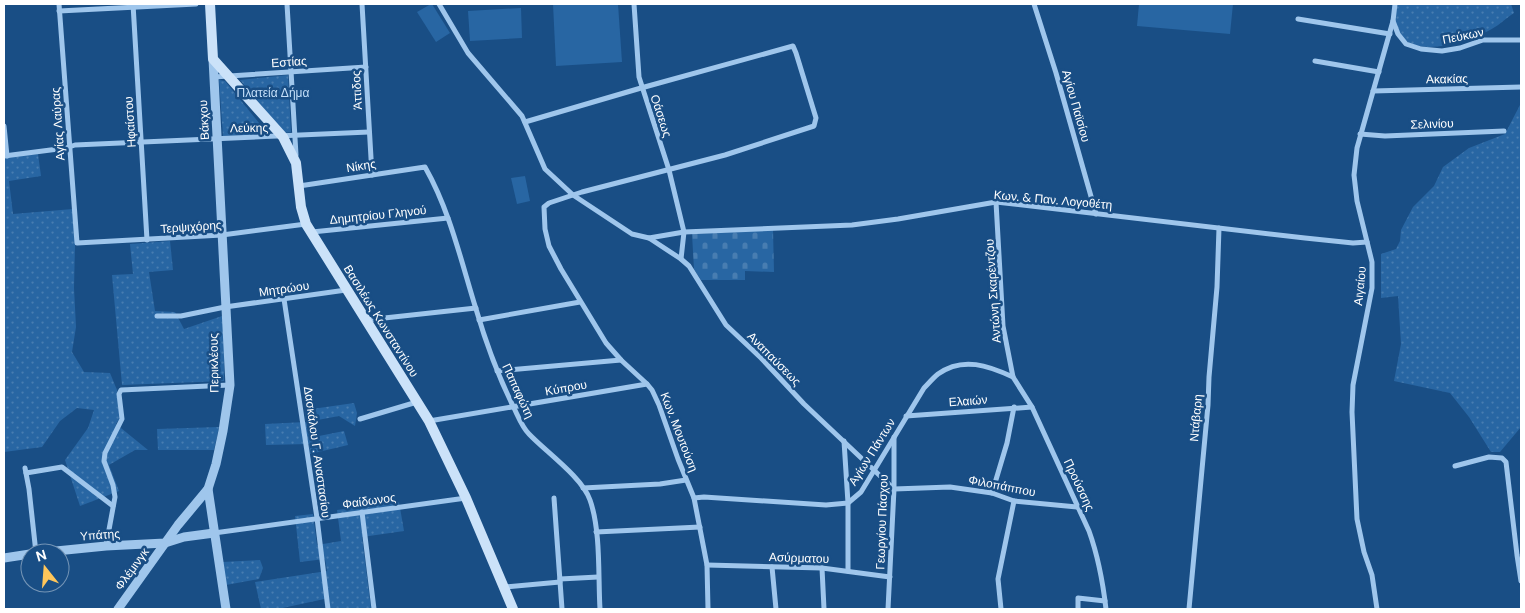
<svg xmlns="http://www.w3.org/2000/svg" width="1525" height="613" font-family="'DM Sans',sans-serif">
  <style>
    .grass { fill: url(#grass-dots) }
    .cemetery { fill: url(#cemetery-stones) }
    .garden { fill: #2866a3 }
    .lines { fill: none; stroke-linecap: round; stroke-linejoin: round }
    .minor { stroke: #9fc6ec; stroke-width: 5 }
    .tertiary { stroke: #9fc6ec; stroke-width: 9 }
    .secondary { stroke: #cbe2f9; stroke-width: 10 }
    .labels { text-anchor: middle; dominant-baseline: central; stroke-width: 5; stroke-linejoin: round; paint-order: stroke }
    .street-label { font-size: 12px; fill: #fff; stroke: #194e85 }
    .park-label { font-size: 12px; fill: #c4dff9; stroke: #194e85 }
  </style>
  <defs>
    <pattern id="grass-dots" width="8" height="8" patternUnits="userSpaceOnUse" patternTransform="scale(1.25)"><rect width="8" height="8" fill="#2866a3"/><path d="M2 2h.1M6 6h.1" fill="none" stroke="#487db1" stroke-width="1.8" stroke-linecap="round"/></pattern>
    <pattern id="cemetery-stones" width="16" height="16" patternUnits="userSpaceOnUse" patternTransform="scale(1.25)"><rect width="16" height="16" fill="#2866a3"/><path d="M2 7V4a2 2 0 0 1 4 0v3zM10 15v-3a2 2 0 0 1 4 0v3z" fill="#487db1"/></pattern>
  </defs>
  <rect width="100%" height="100%" fill="#194e85"/>
  <!-- grass -->
  <g class="grass">
    <path d="M1397,4h114l3,9c-9,6 -17,14 -26,18 -24,12 -89,34 -93,-12 0,-5 1,-10 2,-15z"/>
    <path d="M288,75l3,57 -7,1 -44,-53z"/>
    <path d="M219,80l6,1 43,53 -45,2z"/>
    <path d="M1521,103v324l-21,25h-9l-22,-35 -19,-24 -56,-12 7,-37 -3,-48 -17,2v-44l15,-5 4,-8 1,-11 12,-23 21,-21 9,-19 26,-19 36,-14z"/>
    <path d="M38,154l3,22 -32,5 4,33 60,-5 2,36 -1,43 2,39 -4,25 12,20 26,1 7,17 4,26 -5,8 32,26h-13l-26,15 10,26 -39,15 -15,-46 23,-32 6,-18 -17,-2 -17,13 -18,26 -38,5v-295z"/>
    <path d="M170,241l3,29 -24,2 6,39 20,1 9,17 41,-14 -1,66 -102,4 -10,-110 21,-1 -3,-30z"/>
    <path d="M354,403l3,10 -2,13 -16,-10 -32,6 2,16 35,-7 4,14 -38,9 -1,-10 -43,1 -1,-21 41,-2 -1,-12z"/>
    <path d="M219,427l-5,23h-56l-1,-21z"/>
    <path d="M399,502l5,29 -42,6 9,72h-41l-1,-11 -51,11h-17l-6,-27 72,-11 -2,-12 -25,3 -5,-46 18,-2 4,31 24,-4 -4,-31z"/>
    <path d="M260,560l3,8 -4,11 -33,6 -4,-23z"/>
  </g>
  <!-- cemetery -->
  <path class="cemetery" d="M773,230l1,42 -29,-1v9h-44l-7,-11 -2,-35z"/>
  <!-- garden -->
  <g class="garden">
    <path d="M431,4h1l18,29 -14,9 -19,-30z"/>
    <path d="M553,4h65l4,58 -66,4z"/>
    <path d="M1139,4h94l-3,30 -93,-8z"/>
    <path d="M521,8l1,30 -52,3 -2,-30z"/>
    <path d="M525,176l5,25 -13,3 -6,-26z"/>
  </g>
  <g class="lines">
    <!-- minor -->
    <g class="minor">
      <path d="M59,4l18,239 145,-8 84,-11"/>
      <path d="M133,4l14,236"/>
      <path d="M287,4l9,151"/>
      <path d="M362,4l10,171"/>
      <path d="M439,4l29,49 54,63 23,53 28,26 59,39 17,4 32,21 8,7 37,59 35,33 43,46 90,85 56,-2 42,6 22,8 63,6"/>
      <path d="M634,4l5,73 30,93 15,62 -3,27"/>
      <path d="M1034,4l22,69 40,141"/>
      <path d="M59,11l137,-7"/>
      <path d="M1298,19l92,15"/>
      <path d="M1393,21l5,13 8,10 15,5 21,2 18,-3 23,-8h38"/>
      <path d="M1315,61l64,11"/>
      <path d="M214,77l152,-10"/>
      <path d="M1373,91l148,-4"/>
      <path d="M525,122l116,-34 152,-42 3,7 20,65 -2,8 -89,29 -143,37 -33,11 -5,4 1,22 4,17 12,23 45,74 15,17 26,24 5,6 7,15 19,54 16,39 13,67 1,44"/>
      <path d="M4,126l3,30"/>
      <path d="M1360,134l25,2 119,-5"/>
      <path d="M4,156l62,-8 9,-3 294,-13"/>
      <path d="M299,186l126,-19c25,44 36,94 51,142 10,34 22,67 38,99 4,8 8,19 15,26 17,18 53,43 61,66 11,31 8,77 10,109"/>
      <path d="M996,202l7,124 10,51 19,30 57,124c9,25 14,52 17,78"/>
      <path d="M312,232l136,-14"/>
      <path d="M649,238l35,-6 168,-7 46,-6 98,-17 309,36 48,5 14,-1"/>
      <path d="M284,299l33,219 11,91"/>
      <path d="M157,316h24l44,-9 121,-17"/>
      <path d="M366,320l110,-12"/>
      <path d="M479,320l101,-18"/>
      <path d="M497,371l124,-11"/>
      <path d="M906,416l126,-9"/>
      <path d="M360,419l57,-17"/>
      <path d="M429,421l218,-37"/>
      <path d="M844,441l4,62v68"/>
      <path d="M1455,466l34,-9 13,1 4,4 11,93 4,26"/>
      <path d="M25,468l4,21 7,64"/>
      <path d="M26,473l36,-6 51,39"/>
      <path d="M583,488l77,-4 26,-4"/>
      <path d="M992,493l15,-50 7,-36"/>
      <path d="M554,498l8,111"/>
      <path d="M694,498l10,-1 122,8 22,-2 13,-11 63,-104c4,-4 9,-10 14,-14 25,-18 51,-8 75,3"/>
      <path d="M362,512l12,97"/>
      <path d="M596,532l104,-5"/>
      <path d="M214,533l252,-35"/>
      <path d="M106,546l9,-49 -2,-12 -9,-24 1,-8 17,-34 -3,-25 2,-4 109,-5"/>
      <path d="M707,565l115,3 68,9"/>
      <path d="M772,567l4,42"/>
      <path d="M822,568l2,41"/>
      <path d="M560,579l38,-2"/>
      <path d="M504,587l56,-5"/>
      <path d="M888,609l6,-120v-52"/>
      <path d="M1001,609l-3,-30 16,-78"/>
      <path d="M1078,609v-11l27,3"/>
      <path d="M1189,609l19,-204 1,-28 8,-90 2,-59"/>
      <path d="M1377,609l-5,-34 -8,-23 -7,-33 -5,-107 1,-27 19,-97v-26l-15,-61 -3,-26 3,-27 36,-127 2,-17"/>
    </g>
    <!-- tertiary -->
    <g class="tertiary">
      <path d="M208,489l18,120"/>
      <path d="M36,553l70,-7 59,-3 19,-6 30,-4"/>
      <path d="M4,558l26,-4"/>
      <path d="M118,609l60,-84 30,-36 8,-25 7,-33 7,-46 -17,-326"/>
    </g>
    <!-- secondary -->
    <path class="secondary" d="M210,4l3,55 70,78 13,26 5,44 5,17 123,197 37,77 47,111"/>
  </g>
  <g class="labels">
    <!-- street labels -->
    <g class="street-label">
      <text transform="translate(1463 36) rotate(-11)">Πεύκων</text>
      <text transform="translate(289 62) rotate(-4)">Εστίας</text>
      <text transform="translate(1447 79) rotate(-1)">Ακακίας</text>
      <text transform="translate(357 90) rotate(-93)">Άττιδος</text>
      <text transform="translate(1076 106) rotate(74)">Αγίου Παϊσίου</text>
      <text transform="translate(661 116) rotate(72)">Οάσεως</text>
      <text transform="translate(204 120) rotate(-93)">Βάκχου</text>
      <text transform="translate(130 122) rotate(-94)">Ηφαίστου</text>
      <text transform="translate(58 124) rotate(-94)">Αγίας Λαύρας</text>
      <text transform="translate(1432 124) rotate(-2)">Σελινίου</text>
      <text transform="translate(249 128) rotate(-1)">Λεύκης</text>
      <text transform="translate(361 166) rotate(-9)">Νίκης</text>
      <text transform="translate(1053 200) rotate(5)">Κων. &amp; Παν. Λογοθέτη</text>
      <text transform="translate(378 215) rotate(-6)">Δημητρίου Γληνού</text>
      <text transform="translate(191 227) rotate(-4)">Τερψιχόρης</text>
      <text transform="translate(1360 286) rotate(-84)">Αιγαίου</text>
      <text transform="translate(284 289) rotate(-8)">Μητρώου</text>
      <text transform="translate(993 291) rotate(-94)">Αντώνη Σκαρέντζου</text>
      <text transform="translate(381 321) rotate(58)">Βασιλέως Κωνσταντίνου</text>
      <text transform="translate(774 359) rotate(45)">Αναπαύσεως</text>
      <text transform="translate(214 363) rotate(-91)">Περικλέους</text>
      <text transform="translate(566 388) rotate(-10)">Κύπρου</text>
      <text transform="translate(518 391) rotate(65)">Παπαφώτη</text>
      <text transform="translate(968 401) rotate(-4)">Ελαιών</text>
      <text transform="translate(1196 418) rotate(-85)">Ντάβαρη</text>
      <text transform="translate(679 432) rotate(69)">Κων. Μουτούση</text>
      <text transform="translate(317 452) rotate(82)">Δασκάλου Γ. Αναστασίου</text>
      <text transform="translate(872 452) rotate(-58)">Αγίων Πάντων</text>
      <text transform="translate(1079 485) rotate(65)">Προύσσης</text>
      <text transform="translate(1002 486) rotate(11)">Φιλοπάππου</text>
      <text transform="translate(369 501) rotate(-8)">Φαίδωνος</text>
      <text transform="translate(882 522) rotate(-88)">Γεωργίου Πάσχου</text>
      <text transform="translate(100 535) rotate(-4)">Υπάτης</text>
      <text transform="translate(799 558) rotate(2)">Ασύρματου</text>
      <text transform="translate(132 569) rotate(-54)">Φλέμινγκ</text>
    </g>
    <!-- park labels -->
    <g class="park-label">
      <text x="273" y="93">Πλατεία Δήμα</text>
    </g>
  </g>
  <!-- border -->
  <rect width="1525" height="613" fill="none" stroke="#ffffff" stroke-width="10"/>
  <!-- north arrow -->
  <g transform="translate(45 568) rotate(343)"><circle r="24" fill="#194e85" stroke="#7595b6"/>
  <path d="M0-4L9 19L0 12L-9 19Z" fill="#ffc65a"/>
  <text y="-8" font-size="14" font-weight="bold" text-anchor="middle" fill="#ffffff">N</text>
  </g>
</svg>
